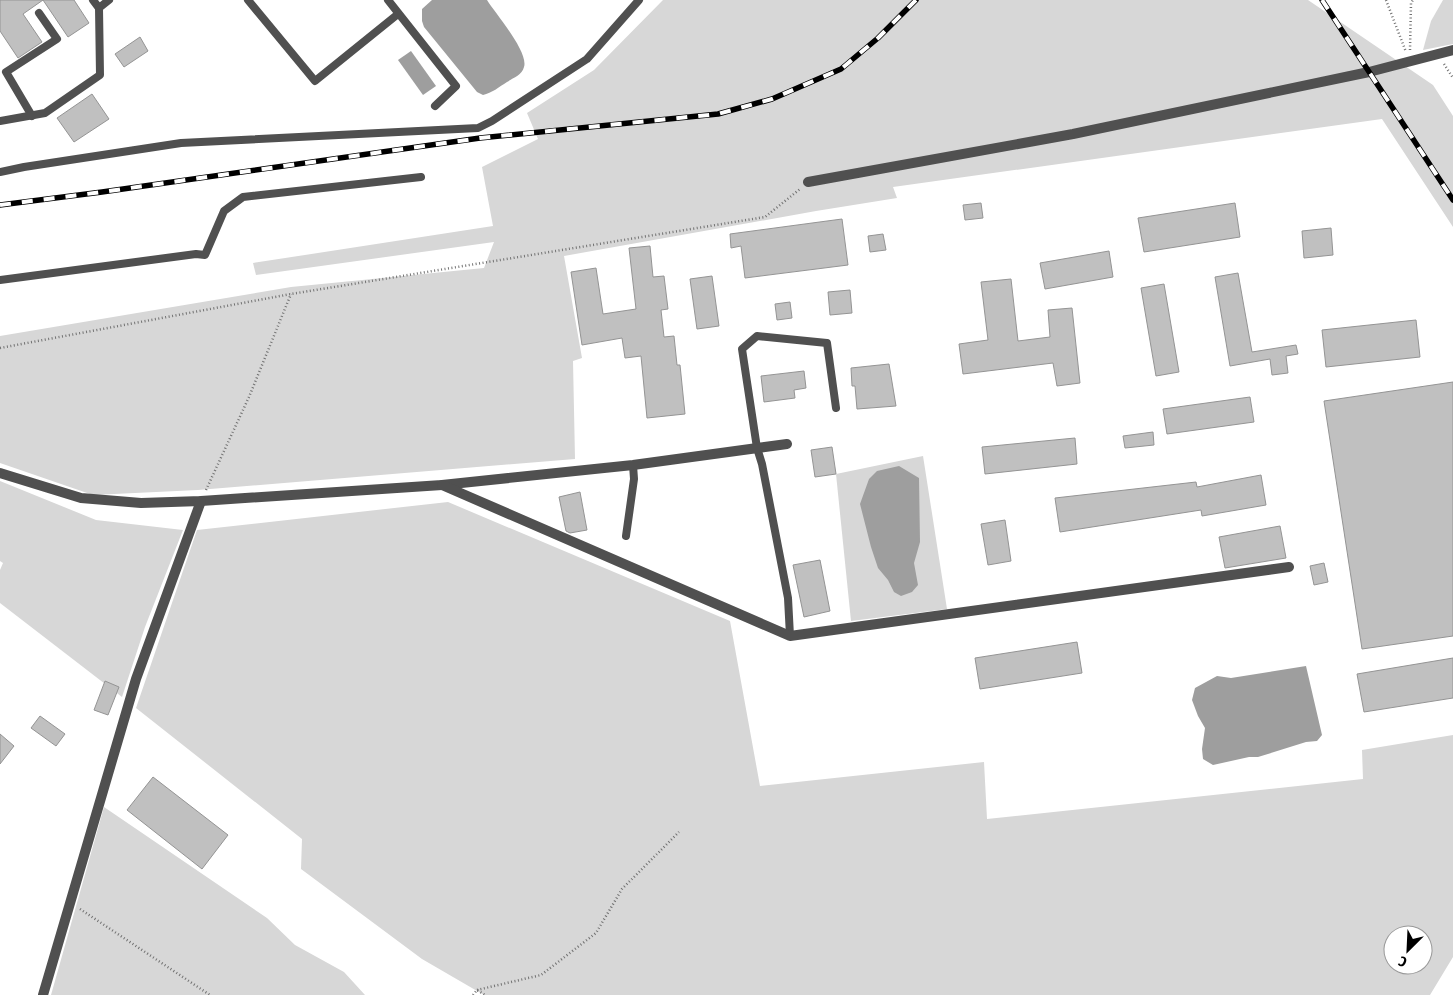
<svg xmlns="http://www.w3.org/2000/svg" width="1453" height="995" font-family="'Fira Sans Condensed',sans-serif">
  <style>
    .green { fill: #d7d7d7; fill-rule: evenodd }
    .water { fill: #9e9e9e }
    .building { fill: #c0c0c0; stroke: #949494 }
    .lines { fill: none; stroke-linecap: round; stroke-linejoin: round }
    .path { stroke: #727272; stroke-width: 2.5; stroke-dasharray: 1 2.5; stroke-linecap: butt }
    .lane { stroke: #505050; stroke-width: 8 }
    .street { stroke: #505050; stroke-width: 10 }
    .rail-casing { stroke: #000; stroke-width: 5.5 }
    .rail { stroke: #fff; stroke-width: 4; stroke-dasharray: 11; stroke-linecap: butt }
  </style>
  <rect width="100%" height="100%" fill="#fff"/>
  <!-- green -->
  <g class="green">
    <path d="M663,0h645l125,85 20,31v111l-71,-108 -489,68 4,11 -81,13 -252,45 18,102 -9,3 2,98 -377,31 -105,5 -93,-32v-127l291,-49 193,-19 10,-26 -238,33 -3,-12 240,-37 -11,-59 56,-28 -11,-26 67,-43z"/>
    <path d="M1443,0h10v44l-30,6 8,-29z"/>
    <path d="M923,456l24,153 -96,12 -15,-147z"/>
    <path d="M0,481l96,39 87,10 -38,97 -23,70 -122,-94v-33l3,-7 -3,-2z"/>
    <path d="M448,502l282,119 30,165 224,-24 3,57 376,-40 -1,-29 91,-15v222l-23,38h-946l-62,-36 -121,-90 1,-30 -166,-131 61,-178zM1393,935h30v30h-30z"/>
    <path d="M104,807l163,111 28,27 49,27 21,23h-314z"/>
  </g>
  <!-- water -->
  <g class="water">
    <path d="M432,0h55c8,13 42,52 37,67 -2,8 -11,11 -17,15 -8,5 -15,11 -24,13l-6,-3 -53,-65 -2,-6v-12z"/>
    <path d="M411,51l25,35 -13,9 -25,-35z"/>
    <path d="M899,466l20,12 1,64 -6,21 4,22 -6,7 -11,4 -7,-4 -6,-12 -10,-12 -7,-21 -11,-43 9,-25 8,-8z"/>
    <path d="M1306,666l16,69 -5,6 -11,1 -48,15h-9l-36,8 -10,-6 -1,-10 3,-21 -7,-12 -6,-16 3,-12 22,-12 14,2z"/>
  </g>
  <!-- building -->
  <g class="building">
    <path d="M0,0h74l15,23 -21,14 -25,-37 -20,14 19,28 -24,16 -18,-27z"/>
    <path d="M140,37l8,14 -24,16 -9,-13z"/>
    <path d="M92,94l17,25 -35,23 -17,-24z"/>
    <path d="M981,203l2,15 -18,2 -2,-15z"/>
    <path d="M1235,203l5,34 -96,15 -6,-34z"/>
    <path d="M842,219l6,46 -103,13 -4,-32 -10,2 -1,-14z"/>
    <path d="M1331,228l2,27 -29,3 -2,-27z"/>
    <path d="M883,234l3,16 -16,2 -2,-16z"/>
    <path d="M650,246l3,31 11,-1 4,33 -7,1 3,27 10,-1 3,29h3l5,49 -38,4 -6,-62 -16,2 -3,-20 -40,7 -11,-73 25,-4 7,46 33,-5 -7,-61z"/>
    <path d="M1109,251l4,26 -68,12 -5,-26z"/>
    <path d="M1238,273l14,79 44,-7 2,9 -12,2 2,17 -16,2 -2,-16 -40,7 -15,-89z"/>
    <path d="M712,276l7,50 -22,3 -7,-50z"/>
    <path d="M1011,279l7,62 32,-4 -2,-27 24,-2 8,75 -23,3 -4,-23 -90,11 -4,-30 29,-4 -7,-58z"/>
    <path d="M1164,284l15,88 -23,4 -15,-88z"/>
    <path d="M850,290l2,23 -22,2 -2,-23z"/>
    <path d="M790,302l2,16 -15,2 -2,-16z"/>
    <path d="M1416,320l4,37 -94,10 -4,-37z"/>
    <path d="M889,364l7,42 -39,3 -2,-23h-3l-1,-18z"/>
    <path d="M804,371l2,17 -12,2 1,8 -31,4 -3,-26z"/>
    <path d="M1453,382v254l-91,13 -38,-248z"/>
    <path d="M1250,397l4,25 -87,12 -4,-25z"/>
    <path d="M1153,432l1,13 -29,3 -2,-12z"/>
    <path d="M1075,438l2,26 -92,10 -3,-27z"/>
    <path d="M832,447l4,27 -21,3 -4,-27z"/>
    <path d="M1261,475l5,30 -64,11 -1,-6 -141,22 -5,-34 141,-16 1,5z"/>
    <path d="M580,492l7,38 -17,3 -4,-2 -7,-34z"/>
    <path d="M1005,520l6,41 -23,4 -7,-41z"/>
    <path d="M1280,526l6,32 -61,10 -6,-31z"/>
    <path d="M820,560l10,51 -26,6 -11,-52z"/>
    <path d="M1324,563l4,19 -14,3 -4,-19z"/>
    <path d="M1077,642l5,31 -102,16 -5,-31z"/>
    <path d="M1453,658v40l-89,14 -7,-38z"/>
    <path d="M105,681l14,6 -11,28 -14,-5z"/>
    <path d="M40,716l25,18 -9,12 -25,-18z"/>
    <path d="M0,734l14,12 -14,18z"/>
    <path d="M153,777l75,58 -26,34 -75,-59z"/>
  </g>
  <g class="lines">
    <!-- path -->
    <g class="path">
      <path d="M1386,0l20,52"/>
      <path d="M1410,50l1,-47 2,-3"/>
      <path d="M1444,64l9,14"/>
      <path d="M0,348l291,-54 474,-77 35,-28"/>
      <path d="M206,490l43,-93 42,-103"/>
      <path d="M80,909l130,86"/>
      <path d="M477,990l64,-15 55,-42 26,-44 57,-57"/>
      <path d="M473,995l4,-5 8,5"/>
    </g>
    <!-- lane -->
    <g class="lane">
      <path d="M93,0l6,8 10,-8"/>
      <path d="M248,0l67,81 83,-67"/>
      <path d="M388,0l68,86 -21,20"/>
      <path d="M32,116l-26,-44 51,-33 -18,-26"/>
      <path d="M0,121l45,-8 55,-38 -1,-67"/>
      <path d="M0,172l24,-5 157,-24 297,-15 14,-7 95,-62 52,-59"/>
      <path d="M0,280l196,-26 9,1 19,-44 19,-14 178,-20"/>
      <path d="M626,536l8,-57 -1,-14"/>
      <path d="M790,636l-2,-38 -26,-134 -5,-16 -15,-99 15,-13 70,7 9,65"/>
    </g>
    <!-- street -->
    <g class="street">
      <path d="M808,182l265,-48 296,-62 84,-22"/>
      <path d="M0,473l81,25 60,5 60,-2 241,-16 191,-20 154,-21"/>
      <path d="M442,485l348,151 499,-69"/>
      <path d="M43,995l93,-316 65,-178"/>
    </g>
    <defs>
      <g id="rail">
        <path d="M1322,0l131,200"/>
        <path d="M0,205l102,-13 378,-54 238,-24 54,-15 69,-30 37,-31 38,-38"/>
      </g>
    </defs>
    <!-- rail casing -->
    <use href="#rail" class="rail-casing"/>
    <!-- rail -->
    <use href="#rail" class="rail"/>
  </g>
  <!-- north arrow -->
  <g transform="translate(1408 950) rotate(204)"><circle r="24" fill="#ffffff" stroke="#999999"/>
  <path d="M0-4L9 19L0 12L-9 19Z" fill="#000000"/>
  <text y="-8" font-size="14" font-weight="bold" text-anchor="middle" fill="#000000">С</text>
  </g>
</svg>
